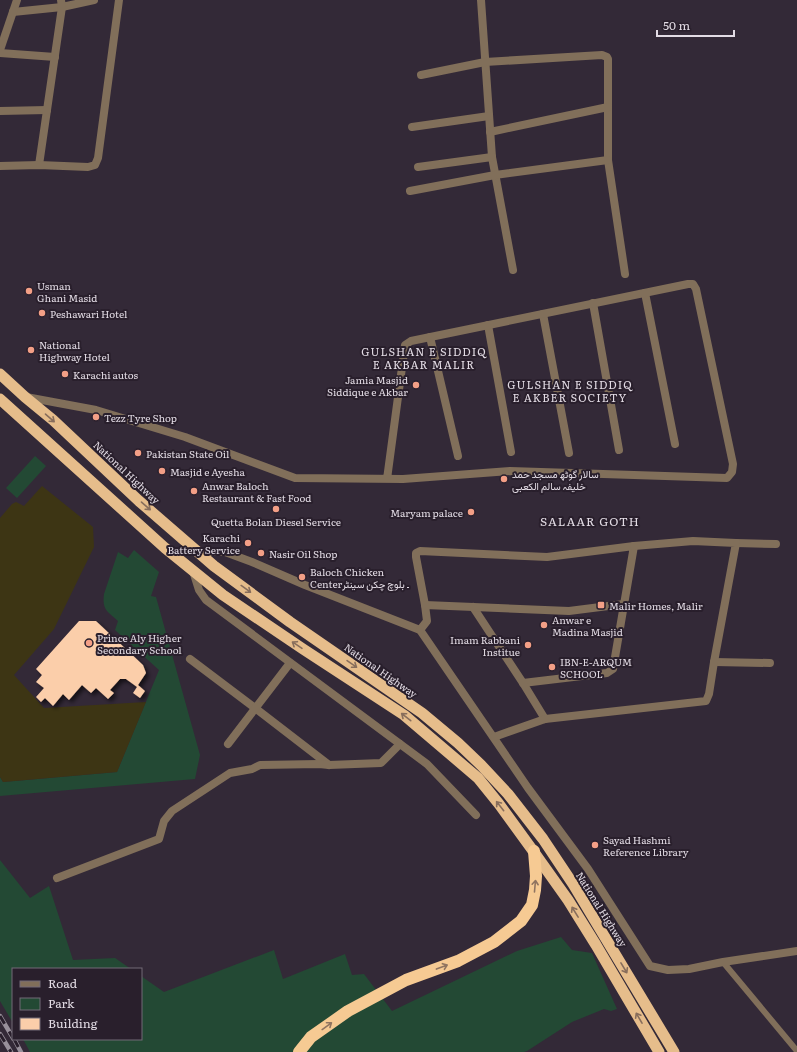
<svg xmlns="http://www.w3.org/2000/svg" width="797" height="1052" font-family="Literata,Vazirmatn,serif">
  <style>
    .green { fill: #234934 }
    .sand { fill: #3d3514 }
    .building { fill: #fbceaa; filter: url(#shadow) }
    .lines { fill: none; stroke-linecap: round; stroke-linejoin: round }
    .service { stroke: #816f5a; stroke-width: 6 }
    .minor { stroke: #816f5a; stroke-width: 8 }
    .trunk { stroke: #e6bd8b; stroke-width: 11 }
    .motorway { stroke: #f6ca93; stroke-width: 12 }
    .rail-casing { stroke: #98909b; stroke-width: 4.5 }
    .rail { stroke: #291f2c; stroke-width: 3; stroke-dasharray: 9; stroke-linecap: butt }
    .oneway { stroke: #886e5c }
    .oneway2 { stroke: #907460 }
    .poi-dot { fill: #f39f86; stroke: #291f2c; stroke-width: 1.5 }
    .labels { text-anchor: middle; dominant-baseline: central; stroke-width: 4; stroke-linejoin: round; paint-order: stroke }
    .poi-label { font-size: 10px; fill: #e3dce5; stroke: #291f2c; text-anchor: start }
    .street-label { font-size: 10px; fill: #e3dce5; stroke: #291f2c }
    .neighbourhood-label { font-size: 11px; letter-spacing: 1px; fill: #e3dce5; stroke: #291f2c }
    .quarter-label { font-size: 12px; letter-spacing: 1px; fill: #e3dce5; stroke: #291f2c }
  </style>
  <defs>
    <filter id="shadow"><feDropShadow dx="3" dy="3" stdDeviation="2" flood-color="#0009"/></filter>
  </defs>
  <rect width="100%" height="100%" fill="#332937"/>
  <!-- green -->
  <g class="green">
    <path d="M35,456l11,10 -29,32 -11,-10z"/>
    <path d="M134,550l25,22 -8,24 5,1 44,158 -5,24 -195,17v-19l3,5 114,-10 42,-102 -44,-40 3,-9c-11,-10 -16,-11 -14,-27l14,-42 10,6z"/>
    <path d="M0,860l30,38 19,-12 24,74 42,-2 16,11h-118v54l-13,-22z"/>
    <path d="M561,937l11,13 20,3 25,56 -6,2 -7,-2 -32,13 -45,29 -3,1h-494l-7,-13h118v-63l23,16 110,-42 9,29 62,-25 7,21 12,-1 28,37 125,-60z"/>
  </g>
  <!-- sand -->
  <path class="sand" d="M42,486l51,41 1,20 -40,82 -40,46 30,33 102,-6 -29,70 -114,10 -3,-5v-259l12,-14 4,-2 8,4z"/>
  <!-- building -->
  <path class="building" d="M79,621h17l47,44 3,8 -8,12 7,6 -5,7 -7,-5 4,-6 -11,-8h-6l-10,11 4,3 -6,6 -12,-11 -5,5 -9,-8 -13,15 -6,-6 -10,12 -8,-8 -4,4 -5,-5 8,-9 -8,-6 6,-7 -6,-6z"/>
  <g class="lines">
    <!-- service -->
    <path class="service" d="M723,962l74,89"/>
    <!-- minor -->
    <g class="minor">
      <path d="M481,0l11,157 21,113"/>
      <path d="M13,12l49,-5 32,-7"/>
      <path d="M0,50l17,-50"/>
      <path d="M0,53l55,4"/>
      <path d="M421,75l64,-13 117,-7 5,2 1,2v101l17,114"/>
      <path d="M0,111l47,-1"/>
      <path d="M412,127l77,-11"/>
      <path d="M490,132l118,-25"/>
      <path d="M39,165l23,-158 -1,-7"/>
      <path d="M0,166l39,-1 49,2 7,-2 3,-7 21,-158"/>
      <path d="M418,167l74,-10"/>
      <path d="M410,191l85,-16 113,-15"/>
      <path d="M645,293l30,151"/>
      <path d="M593,303l26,147"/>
      <path d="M543,314l26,139"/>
      <path d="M488,325l23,127"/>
      <path d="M430,337l28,119"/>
      <path d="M26,397l70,13 89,27 110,41 108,1 107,-8 217,7 5,-6 1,-8 -37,-175 -3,-5h-5l-277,57 -6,4 -18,134"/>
      <path d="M736,543l40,1"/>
      <path d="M198,552h27l27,10 53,23 115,45 108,158 60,81 62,97 18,4 21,-1 34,-7 74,-11"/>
      <path d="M193,571l6,19 7,10 221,164 49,51"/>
      <path d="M425,605l-9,-48v-4l4,-2 127,6 87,-11 -21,123 -6,4 -84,10"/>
      <path d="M473,607l50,76 22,36"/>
      <path d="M420,630l7,-9 -2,-16 144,6 55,-7"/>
      <path d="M190,659l65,49 74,57"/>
      <path d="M714,662l56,1"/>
      <path d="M494,737l51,-18 161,-18 3,-7 5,-32 22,-119 -43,-2 -59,5"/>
      <path d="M228,744l62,-81"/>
      <path d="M57,878l102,-39 5,-18 8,-10 58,-38 22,-4 8,-4 59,-1 10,1 52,-2 19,-19"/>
    </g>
    <!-- trunk -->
    <g class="trunk">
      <path d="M0,374l25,23 28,23 86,81 75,65 76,56 132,91 36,30 23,22 27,29 35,45 30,45 101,168"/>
      <path d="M0,399l165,149 58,47 80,54 101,66 74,63 21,26 32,44 37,52 28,45 63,107"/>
    </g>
    <!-- motorway -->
    <path class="motorway" d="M299,1052l12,-15 37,-26 58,-31 52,-19 36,-19 27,-21 11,-16 3,-15 1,-14 -2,-25"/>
    <defs>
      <g id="rail">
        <path d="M0,1016l13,22"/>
        <path d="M0,1034l11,18"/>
        <path d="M14,1039l7,13"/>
      </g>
    </defs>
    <!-- rail casing -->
    <use href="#rail" class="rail-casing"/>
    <!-- rail -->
    <use href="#rail" class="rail"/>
  </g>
  <!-- one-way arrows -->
  <defs><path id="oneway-shaft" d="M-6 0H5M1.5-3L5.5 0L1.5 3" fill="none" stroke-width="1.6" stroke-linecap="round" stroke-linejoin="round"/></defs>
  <g class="oneway">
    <use href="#oneway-shaft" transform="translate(50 418) rotate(41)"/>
    <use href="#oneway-shaft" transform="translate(146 506) rotate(41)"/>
    <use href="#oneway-shaft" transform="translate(246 589) rotate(36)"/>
    <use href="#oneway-shaft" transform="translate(297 645) rotate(-146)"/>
    <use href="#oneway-shaft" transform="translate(352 664) rotate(35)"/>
    <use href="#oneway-shaft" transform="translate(406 717) rotate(-142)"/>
    <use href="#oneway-shaft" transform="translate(500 806) rotate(-128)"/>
    <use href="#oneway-shaft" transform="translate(575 912) rotate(-122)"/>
    <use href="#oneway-shaft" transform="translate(624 968) rotate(59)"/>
    <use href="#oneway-shaft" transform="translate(639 1018) rotate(-120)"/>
  </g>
  <g class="oneway2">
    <use href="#oneway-shaft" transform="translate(535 886) rotate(-85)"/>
    <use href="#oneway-shaft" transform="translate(442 967) rotate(-20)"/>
    <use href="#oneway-shaft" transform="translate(327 1026) rotate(-36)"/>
  </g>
  <!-- markers -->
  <g class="poi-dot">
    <circle cx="29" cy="291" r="4"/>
    <circle cx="42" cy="313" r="4"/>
    <circle cx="31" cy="350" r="4"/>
    <circle cx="65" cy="374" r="4"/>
    <circle cx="416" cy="385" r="4"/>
    <circle cx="96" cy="417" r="4"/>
    <circle cx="138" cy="453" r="4"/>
    <circle cx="162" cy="471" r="4"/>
    <circle cx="504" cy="479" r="4"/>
    <circle cx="194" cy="491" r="4"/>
    <circle cx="276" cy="509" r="4"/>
    <circle cx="471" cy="512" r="4"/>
    <circle cx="248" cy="543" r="4"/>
    <circle cx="261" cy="553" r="4"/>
    <circle cx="302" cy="577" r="4"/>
    <rect x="597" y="601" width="8" height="8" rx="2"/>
    <circle cx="544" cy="625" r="4"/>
    <circle cx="89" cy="643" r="4"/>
    <circle cx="528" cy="645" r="4"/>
    <circle cx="552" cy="667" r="4"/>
    <circle cx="595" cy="845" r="4"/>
  </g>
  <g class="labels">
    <!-- poi labels -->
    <g class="poi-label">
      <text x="37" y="285">Usman<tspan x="37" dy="12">Ghani Masid</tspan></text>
      <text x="50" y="313">Peshawari Hotel</text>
      <text x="39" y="344">National<tspan x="39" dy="12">Highway Hotel</tspan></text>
      <text x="73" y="374">Karachi autos</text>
      <text x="408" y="379" text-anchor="end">Jamia Masjid<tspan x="408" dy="12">Siddique e Akbar</tspan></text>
      <text x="104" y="417">Tezz Tyre Shop</text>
      <text x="146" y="453">Pakistan State Oil</text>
      <text x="170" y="471">Masjid e Ayesha</text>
      <text x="512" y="473">سالار گوٹھ مسجد حمد<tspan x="512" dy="12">خلیفہ سالم الکعبی</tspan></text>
      <text x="202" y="485">Anwar Baloch<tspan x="202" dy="12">Restaurant &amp; Fast Food</tspan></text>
      <text x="463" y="512" text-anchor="end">Maryam palace</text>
      <text x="276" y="521" text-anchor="middle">Quetta Bolan Diesel Service</text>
      <text x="240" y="537" text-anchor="end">Karachi<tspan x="240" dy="12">Battery Service</tspan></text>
      <text x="269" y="553">Nasir Oil Shop</text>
      <text x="310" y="571">Baloch Chicken<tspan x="310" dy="12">Center۔ بلوچ چکن سینٹر</tspan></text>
      <text x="609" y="605">Malir Homes, Malir</text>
      <text x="552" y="619">Anwar e<tspan x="552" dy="12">Madina Masjid</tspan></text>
      <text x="97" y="637">Prince Aly Higher<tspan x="97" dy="12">Secondary School</tspan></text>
      <text x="520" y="639" text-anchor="end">Imam Rabbani<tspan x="520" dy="12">Institue</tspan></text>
      <text x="560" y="661">IBN-E-ARQUM<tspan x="560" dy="12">SCHOOL</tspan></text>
      <text x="603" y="839">Sayad Hashmi<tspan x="603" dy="12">Reference Library</tspan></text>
    </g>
    <!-- street labels -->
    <g class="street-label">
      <text transform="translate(127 472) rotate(43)">National Highway</text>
      <text transform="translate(381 670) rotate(35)">National Highway</text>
      <text transform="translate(602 909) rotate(58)">National Highway</text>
    </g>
    <!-- neighbourhood labels -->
    <g class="neighbourhood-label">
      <text x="424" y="351">GULSHAN E SIDDIQ<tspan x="424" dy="13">E AKBAR MALIR</tspan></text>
      <text x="570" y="384">GULSHAN E SIDDIQ<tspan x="570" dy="13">E AKBER SOCIETY</tspan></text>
    </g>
    <!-- quarter labels -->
    <g class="quarter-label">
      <text x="590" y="521">SALAAR GOTH</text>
    </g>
  </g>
  <!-- legend -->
  <rect x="12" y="968" width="130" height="72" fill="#291f2c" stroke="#736b76"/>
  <rect x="20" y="981" width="20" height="6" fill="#816f5a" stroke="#736b76"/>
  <text x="48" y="988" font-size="12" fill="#e3dce5">Road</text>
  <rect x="20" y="998" width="20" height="12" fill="#234934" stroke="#736b76"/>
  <text x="48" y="1008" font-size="12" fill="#e3dce5">Park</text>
  <rect x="20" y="1018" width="20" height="12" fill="#fbceaa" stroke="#736b76"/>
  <text x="48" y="1028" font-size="12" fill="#e3dce5">Building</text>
  <!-- scale -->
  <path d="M657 30v6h77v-6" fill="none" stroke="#e3dce5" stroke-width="2"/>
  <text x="663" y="30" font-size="12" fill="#e3dce5" stroke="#291f2c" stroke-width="3" paint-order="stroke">50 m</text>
</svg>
